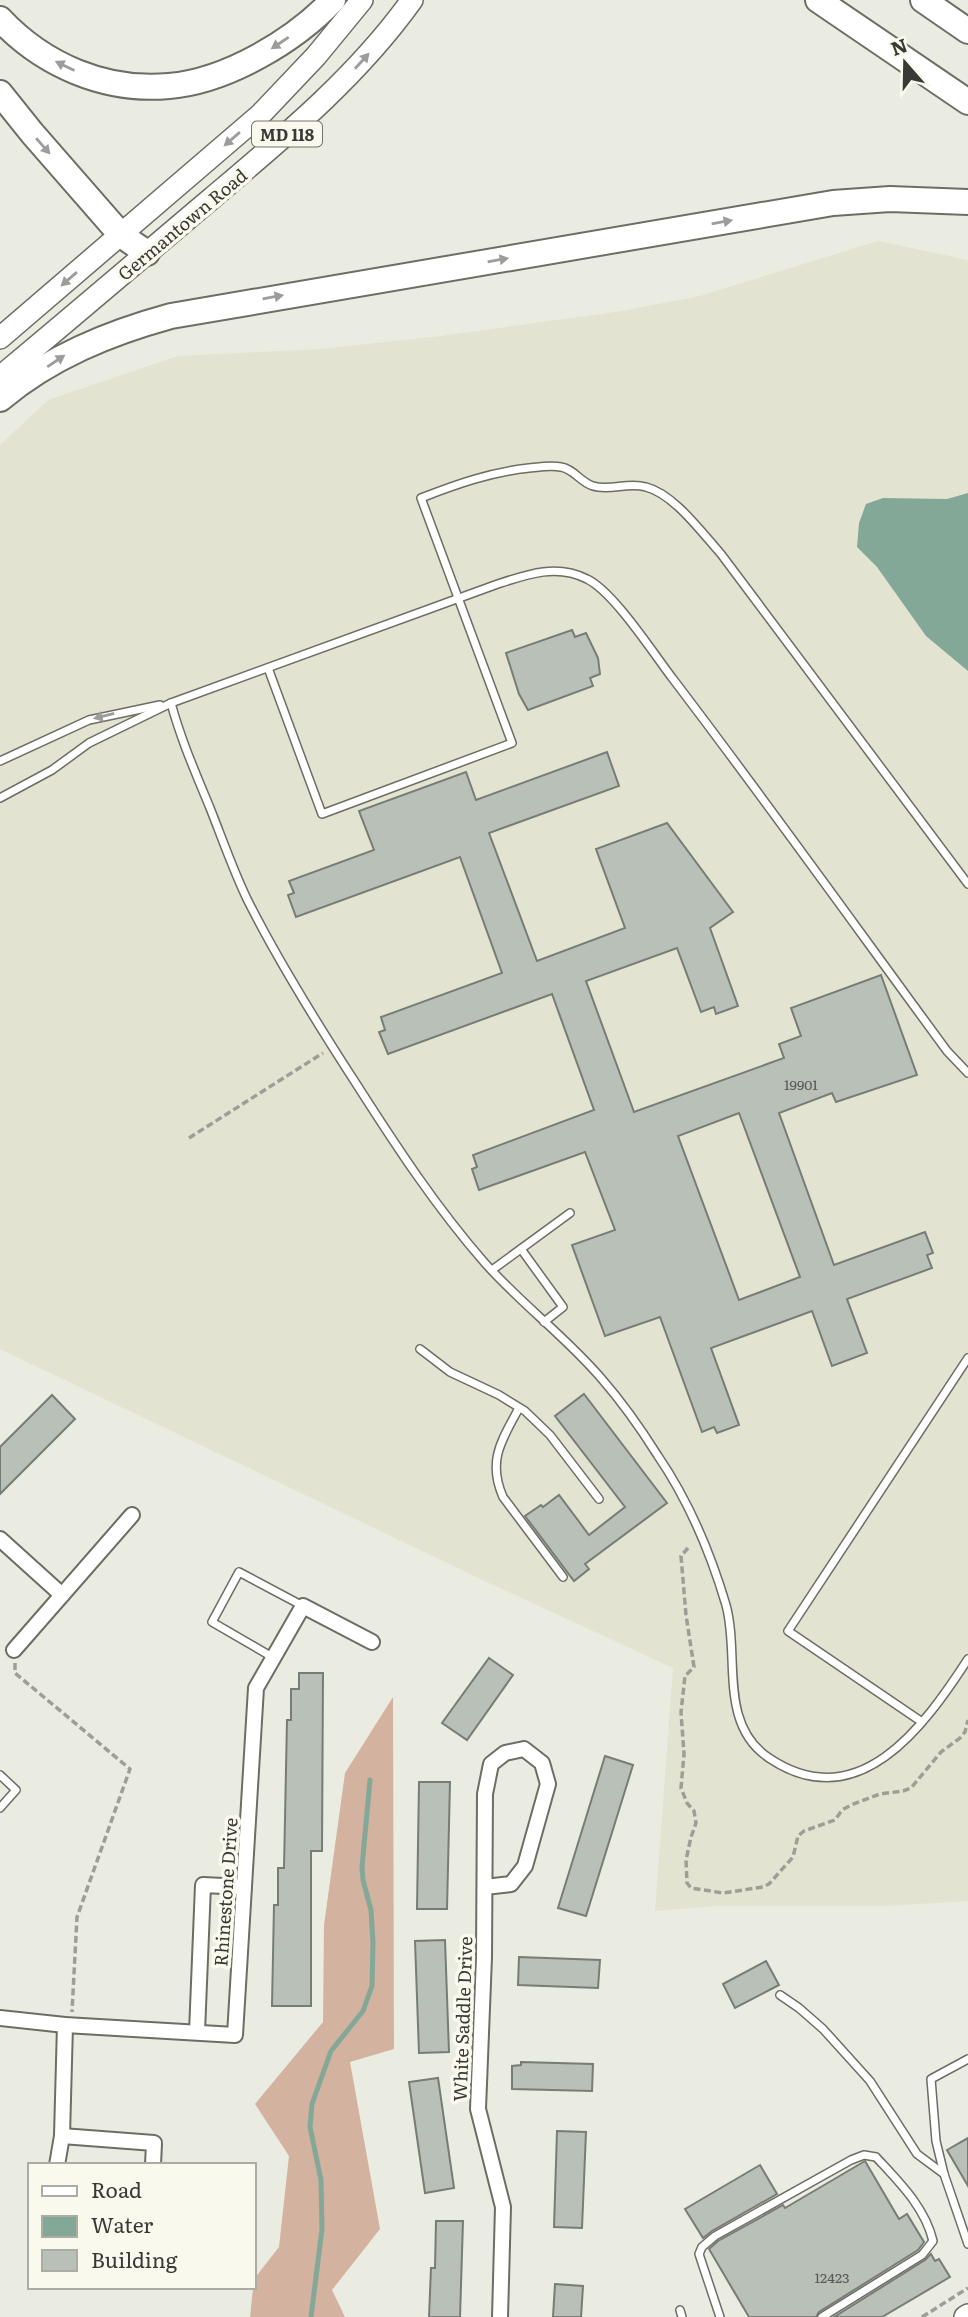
<svg xmlns="http://www.w3.org/2000/svg" width="968" height="2317" font-family="Literata,serif">
  <style>
    .built { fill: #e2e3d0 }
    .forest { fill: #d3b2a0 }
    .water { fill: #84a898 }
    .lines { fill: none; stroke-linecap: round; stroke-linejoin: round }
    .stream { stroke: #84a898; stroke-width: 5 }
    .building { fill: #b9c0b7; stroke: #777d75; stroke-width: 2; fill-rule: evenodd }
    .lane-casing { stroke: #6d6d64; stroke-width: 10 }
    .street-casing { stroke: #6d6d64; stroke-width: 18 }
    .primary-casing { stroke: #6d6d64; stroke-width: 24 }
    .highway-casing { stroke: #6d6d64; stroke-width: 28 }
    .path { stroke: #9d9e96; stroke-width: 3.5; stroke-dasharray: 7 3.5; stroke-linecap: butt }
    .lane { stroke: #fff; stroke-width: 7 }
    .street { stroke: #fff; stroke-width: 14 }
    .primary { stroke: #fff; stroke-width: 21 }
    .highway { stroke: #fff; stroke-width: 24 }
    .oneway { fill: #9c9c9a }
    .labels { text-anchor: middle; dominant-baseline: central; stroke-width: 7; stroke-linejoin: round; paint-order: stroke }
    .number-label { font-size: 14px; fill: #595b56 }
    .shield { fill: #f9f9ee; stroke: #73736c; stroke-width: 2 }
    .shield-label { font-size: 16px; font-weight: bold; fill: #393935 }
    .street-label { font-size: 18px; fill: #393935; stroke: #f9f9ee }
  </style>
  <rect width="100%" height="100%" fill="#ebece1"/>
  <!-- built -->
  <path class="built" d="M878,241l90,19v1641l-83,5h-169l-61,5 18,-243 -184,-85 -489,-234v-904l48,-45 130,-44 143,-7 120,-13 181,-25 78,-15z"/>
  <!-- forest -->
  <path class="forest" d="M393,1697l1,352 -44,13 30,167 -48,61 13,27h-95l4,-38 25,-32 10,-91 -34,-52 68,-82 1,-97 21,-152z"/>
  <!-- water -->
  <path class="water" d="M968,493v178l-42,-35 -49,-69 -20,-20 2,-24 7,-19 17,-6 64,1z"/>
  <g class="lines">
    <!-- stream -->
    <path class="stream" d="M311,2317l11,-88 -1,-49 -11,-53 2,-23 19,-53 32,-40 9,-25 1,-43 -2,-33 -8,-30 -1,-13 8,-87"/>
  </g>
  <!-- building -->
  <g class="building">
    <path d="M572,630l3,7 11,-4 12,25 2,16 -10,4 3,8 -65,24 -9,-16 -13,-41z"/>
    <path d="M607,752l12,34 -130,47 48,128 88,-33 -29,-79 71,-26 66,89 -23,16 28,78 -22,8 -2,-7 -13,5 -24,-64 -91,33 48,131 150,-54 -5,-14 22,-8 -10,-28 90,-33 36,100 -81,27 -4,-9 -53,20 55,152 91,-33 8,21 -6,2 5,13 -85,31 20,54 -35,13 -20,-55 -101,37 28,77 -22,8 -3,-6 -12,5 -42,-115 -55,19 -33,-91 43,-15 -30,-78 -106,38 -7,-21 5,-2 -4,-12 121,-45 -42,-116 -164,60 -9,-22 6,-2 -4,-13 121,-44 -42,-116 -164,60 -8,-22 6,-2 -5,-12 85,-31 -15,-39 107,-39 10,28zM739,1113l61,164 -61,23 -61,-164z"/>
    <path d="M584,1394l83,109 -82,61 4,5 -15,12 -49,-65 16,-11 2,2 16,-12 30,40 36,-28 -70,-91z"/>
    <path d="M52,1395l23,24 -75,75v-47z"/>
    <path d="M489,1658l24,17 -46,65 -25,-17z"/>
    <path d="M299,1673h24l-1,178h-11v155h-39l2,-101h4v-37h6l3,-148h4v-31h8z"/>
    <path d="M605,1756l28,9 -47,151 -28,-8z"/>
    <path d="M419,1782h31l-3,127h-30z"/>
    <path d="M445,1940l4,112 -30,1 -4,-112z"/>
    <path d="M519,1957l81,3 -2,28 -80,-3z"/>
    <path d="M766,1961l13,24 -44,23 -12,-24z"/>
    <path d="M521,2062l72,2 -1,27 -80,-2v-23l9,-1z"/>
    <path d="M438,2078l16,110 -29,5 -16,-111z"/>
    <path d="M557,2131l29,1 -4,96 -28,-1z"/>
    <path d="M968,2138v48l-21,-36z"/>
    <path d="M865,2161l34,58 8,-5 17,28 -6,8 -99,62 -3,5h-67l-40,-68 9,-8 65,-36 2,3z"/>
    <path d="M760,2165l17,29 -65,37 -9,7 -18,-29z"/>
    <path d="M436,2221h27l-3,96h-31l2,-49h4z"/>
    <path d="M931,2254l4,7 4,-2 11,18 -68,40h-48l91,-57z"/>
    <path d="M555,2284l28,2 -2,31h-28z"/>
  </g>
  <g class="lines">
    <defs>
      <g id="lane">
        <path d="M268,668l54,146 190,-71 -91,-245c36,-14 70,-26 108,-30 10,-1 22,-3 32,-1 13,2 19,15 32,19 17,5 35,-4 53,1 28,7 56,46 75,67l247,330"/>
        <path d="M171,703c10,37 25,71 39,105 12,30 23,62 37,91 32,64 71,126 110,186 39,61 79,122 127,177 36,41 81,74 117,116 21,24 40,51 57,78 32,47 52,95 68,149 14,51 -8,119 43,153 89,60 155,-31 199,-99"/>
        <path d="M0,761l89,-41 71,-15"/>
        <path d="M0,798l52,-28 37,-27 82,-40 324,-118c30,-10 61,-22 92,-6 27,13 66,74 86,100 93,122 183,248 274,372l21,22"/>
        <path d="M521,1249l42,58 -19,15"/>
        <path d="M492,1270l78,-57"/>
        <path d="M420,1349l30,23 49,23 26,16 25,24 49,64"/>
        <path d="M519,1408c-17,32 -32,52 -16,89l60,80"/>
        <path d="M274,1658l-62,-36 27,-50 64,34"/>
        <path d="M922,1722l-134,-91 180,-273"/>
        <path d="M0,1775l16,15 -16,18"/>
        <path d="M780,1995l19,13 24,21 47,52 47,73 27,20"/>
        <path d="M968,2059l-37,20 5,62 8,33 24,70"/>
        <path d="M680,2310l2,7"/>
        <path d="M720,2317l-21,-63 3,-7 13,-11 136,-76 13,-5 12,2c23,25 49,50 57,84l-11,14 -100,62"/>
      </g>
      <g id="street">
        <path d="M0,1539l62,56"/>
        <path d="M14,1650l118,-135"/>
        <path d="M485,1887l26,-3 14,-18 23,-82 -6,-21 -18,-14 -19,4 -14,11 -6,30 -1,163 -6,152 25,98 -3,110"/>
        <path d="M0,2018l65,7 170,10 21,-347 47,-82 69,36"/>
        <path d="M197,2032l6,-147 41,2"/>
        <path d="M62,2136l92,7 -1,22"/>
        <path d="M57,2165l5,-29 3,-111"/>
      </g>
      <g id="primary">
        <path d="M0,338l261,-224 55,-58 46,-56"/>
        <path d="M0,377c71,-59 141,-119 212,-179 72,-61 145,-121 200,-198"/>
        <path d="M965,2317l3,-2"/>
      </g>
      <g id="highway">
        <path d="M818,0l150,102"/>
        <path d="M923,0l45,31"/>
        <path d="M0,19c43,46 105,73 169,67 58,-5 125,-45 164,-86"/>
        <path d="M0,93l32,40 89,102 26,18"/>
        <path d="M0,399c50,-42 109,-66 171,-83l662,-113 57,-4 78,3"/>
      </g>
    </defs>
    <!-- lane casing -->
    <use href="#lane" class="lane-casing"/>
    <!-- street casing -->
    <use href="#street" class="street-casing"/>
    <!-- primary casing -->
    <use href="#primary" class="primary-casing"/>
    <!-- highway casing -->
    <use href="#highway" class="highway-casing"/>
    <!-- path -->
    <g class="path">
      <path d="M189,1138l134,-85"/>
      <path d="M688,1548l-7,8 5,59 8,52 -9,9 -4,36 3,42 -3,34 6,15 7,8 2,12 -5,14 -5,23 1,23 4,5 32,5 40,-6 6,-3 24,-27 5,-21 6,-5 31,-11 7,-10 9,-5 29,-11 23,-3 8,-3 30,-36 19,-14 5,-6 3,-12"/>
      <path d="M15,1663v10l115,96 -53,148 -5,95"/>
      <path d="M922,2317l46,-29"/>
    </g>
    <!-- lane -->
    <use href="#lane" class="lane"/>
    <!-- street -->
    <use href="#street" class="street"/>
    <!-- primary -->
    <use href="#primary" class="primary"/>
    <!-- highway -->
    <use href="#highway" class="highway"/>
  </g>
  <!-- one-way arrows -->
  <defs><path id="oneway-solid" d="M-6-.8H1V-3.2L6.5 0L1 3.2V.8H-6Z" transform="scale(1.75)"/></defs>
  <g class="oneway">
    <use href="#oneway-solid" transform="translate(280 43) rotate(146)"/>
    <use href="#oneway-solid" transform="translate(362 61) rotate(-48)"/>
    <use href="#oneway-solid" transform="translate(65 66) rotate(-154)"/>
    <use href="#oneway-solid" transform="translate(232 139) rotate(139)"/>
    <use href="#oneway-solid" transform="translate(43 146) rotate(49)"/>
    <use href="#oneway-solid" transform="translate(722 222) rotate(-10)"/>
    <use href="#oneway-solid" transform="translate(498 260) rotate(-10)"/>
    <use href="#oneway-solid" transform="translate(69 279) rotate(139)"/>
    <use href="#oneway-solid" transform="translate(273 297) rotate(-10)"/>
    <use href="#oneway-solid" transform="translate(56 361) rotate(-34)"/>
    <use href="#oneway-solid" transform="translate(104 716) rotate(166)"/>
  </g>
  <g class="labels">
    <!-- number labels -->
    <g class="number-label">
      <text x="801" y="1084">19901</text>
      <text x="832" y="2277">12423</text>
    </g>
    <!-- shield labels -->
    <rect class="shield" x="252" y="121.5" width="70" height="25" rx="5"/>
    <g class="shield-label">
      <text x="287" y="134">MD 118</text>
    </g>
    <!-- street labels -->
    <g class="street-label">
      <text transform="translate(182 224) rotate(-40)">Germantown Road</text>
      <text transform="translate(225 1892) rotate(-86)">Rhinestone Drive</text>
      <text transform="translate(462 2019) rotate(-88)">White Saddle Drive</text>
    </g>
  </g>
  <!-- legend -->
  <rect x="28" y="2163" width="228" height="126" fill="#f9f9ee" stroke="#acaca4" stroke-width="2"/>
  <rect x="42" y="2186" width="35" height="10" fill="#ffffff" stroke="#acaca4" stroke-width="2"/>
  <text x="91" y="2198" font-size="21" fill="#393935">Road</text>
  <rect x="42" y="2216" width="35" height="21" fill="#84a898" stroke="#acaca4" stroke-width="2"/>
  <text x="91" y="2233" font-size="21" fill="#393935">Water</text>
  <rect x="42" y="2250" width="35" height="21" fill="#b9c0b7" stroke="#acaca4" stroke-width="2"/>
  <text x="91" y="2268" font-size="21" fill="#393935">Building</text>
  <!-- north arrow -->
  <g transform="translate(905 63) rotate(340)" stroke="#f9f9ee" stroke-width="5" paint-order="stroke">
  <path d="M0-5L12 26L0 18L-12 26Z" fill="#393935"/>
  <text y="-10" font-size="19" font-weight="bold" text-anchor="middle" fill="#393935">N</text>
  </g>
</svg>
